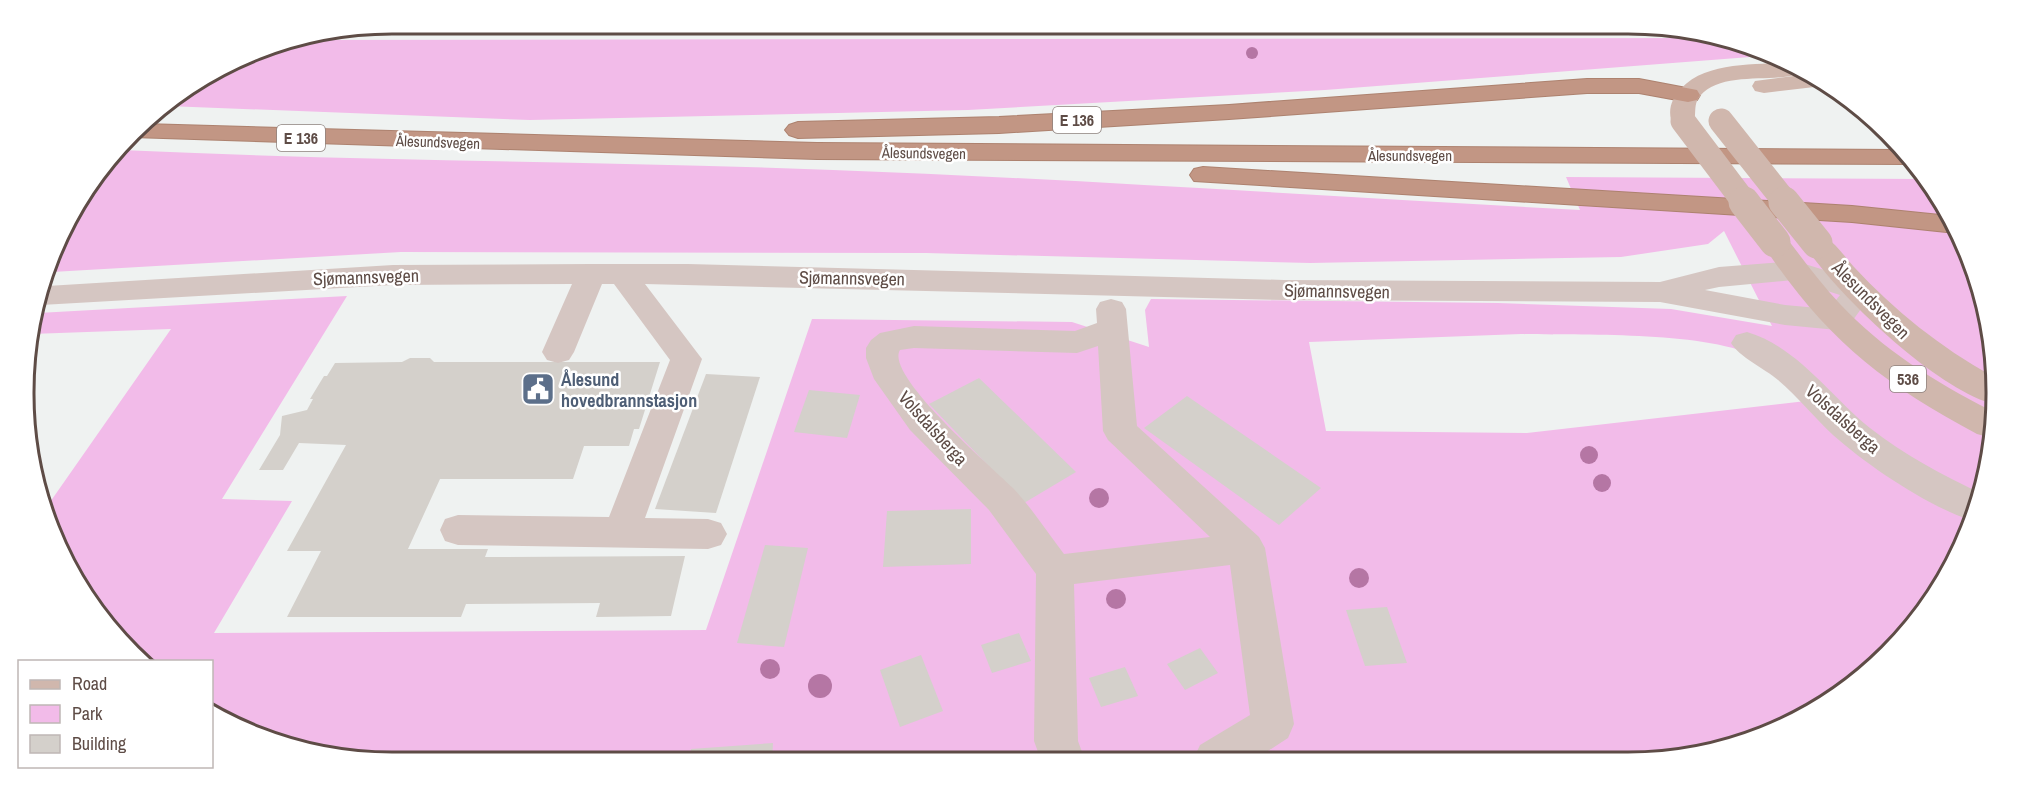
<svg xmlns="http://www.w3.org/2000/svg" width="2021" height="786" font-family="'Archivo Narrow',sans-serif">
  <style>
    .green { fill: #f2bbe9; fill-rule: evenodd }
    .building { fill: #d4d0cb }
    .lines { fill: none; stroke-linecap: round; stroke-linejoin: round }
    .highway-casing { stroke: #ad826f; stroke-width: 2 }
    .minor { fill: #d5c6c2; fill-rule: evenodd }
    .major { fill: #d0b7ad; fill-rule: evenodd }
    .highway { fill: #c29684; fill-rule: evenodd }
    .major-bridge-far1 { stroke: #d0b7ad; stroke-width: 25 }
    .major-bridge { stroke: #d0b7ad; stroke-width: 31 }
    .tree { fill: #b576a4 }
    .labels { text-anchor: middle; dominant-baseline: central; stroke-width: 5; stroke-linejoin: round; paint-order: stroke }
    .far-street-label { font-size: 15px; fill: #5e4c46; stroke: #fff }
    .shield { fill: #fff; stroke: #8e827e; stroke-width: 1.5 }
    .shield-label { font-size: 16px; font-weight: bold; fill: #5e4c46 }
    .street-label { font-size: 18px; fill: #5e4c46; stroke: #fff }
    .service-label { font-size: 18px; font-weight: bold; fill: #4e5e75; stroke: #fff; text-anchor: start }
    .rim { fill: none; stroke: #5e4c46; stroke-width: 3 }
  </style>
  <rect width="100%" height="100%" fill="#eff2f1"/>
  <!-- green -->
  <g class="green">
    <path d="M1727,38l36,18 -438,34 -357,20 -438,10 -363,-14 107,-62 21,-4z"/>
    <path d="M121,150c237,11 475,11 712,20 249,9 498,27 747,40l-14,-33 356,2 26,30 46,136 -10,144 -49,109 -64,73 -80,53 -114,35 -1284,3 -96,-13 -85,-42v-45l-66,-1 -60,-63 -38,-93 123,-176 -140,5 7,-21 309,-17 -125,203 70,2 -78,132 492,-3 106,-311 260,3 77,25 -4,-37 6,-11 347,4 173,6 101,17 -48,-95 -16,13 -87,13 -311,6 -384,-10 -525,-1 -349,20 21,-63zM1521,334c68,2 183,-4 242,25 13,7 32,31 43,42l-279,32 -201,-2 -17,-89z"/>
  </g>
  <!-- building -->
  <g class="building">
    <path d="M410,358h20l4,4h226l-21,67h-5l-5,17h-45l-11,33h-133l-32,70h80l-3,8 200,-1 -14,60 -75,1 4,-14 -134,1 -5,13h-174l34,-66h-34l59,-106 -47,-2 -16,27h-24l21,-35 2,-19 25,-6 6,-11h-3l14,-23h3l8,-13 67,-1z"/>
    <path d="M706,374l54,3 -44,136 -61,-4z"/>
    <path d="M979,378l97,94 -52,31 -95,-99z"/>
    <path d="M809,390l51,5 -13,43 -53,-6z"/>
    <path d="M1187,396l134,92 -42,37 -135,-97z"/>
    <path d="M971,509v55l-88,3 4,-56z"/>
    <path d="M765,545l43,3 -24,99 -47,-4z"/>
    <path d="M1387,607l20,56 -42,3 -19,-56z"/>
    <path d="M1019,633l12,28 -39,12 -11,-28z"/>
    <path d="M1200,648l18,25 -33,17 -18,-26z"/>
    <path d="M921,655l22,56 -43,16 -20,-57z"/>
    <path d="M1125,667l13,29 -37,11 -12,-29z"/>
    <path d="M773,743l-1,18h-82l1,-12z"/>
  </g>
  <g class="lines">
    <defs>
      <g id="highway">
        <path d="M1587,79h52l58,11 3,5 -3,5 -9,2 -49,-9h-52l-358,26 -230,14 -201,5 -9,-3 -4,-5 4,-5 9,-3 201,-5 230,-12z"/>
        <path d="M143,124l674,19 1079,7 13,14 -1092,-5 -685,-22z"/>
        <path d="M1203,167l649,39 98,10 6,17 -104,-11 -658,-41 -4,-6 4,-6z"/>
      </g>
    </defs>
    <!-- highway casing -->
    <use href="#highway" class="highway-casing"/>
    <!-- minor -->
    <g class="minor">
      <path d="M1795,261l75,23 4,7 -26,36 -11,3 -52,-5 -125,-23 -376,-2 -639,-16 57,75 -57,159 63,1 13,4 6,11 -6,11 -13,4 -250,-4 -13,-4 -5,-11 5,-11 13,-4 151,2 61,-157 -56,-76h-12l-28,68 -5,8 -11,3 -11,-3 -5,-8 30,-68 -179,1 -352,20 6,-19 346,-21 198,-1h97l596,16 376,2 59,-15zM1793,280l47,15 -11,14 -44,-4 -80,-15 14,-3z"/>
      <path d="M1111,299l11,3 4,7 11,117 122,111 6,11 29,176 -6,14 -34,22h-61l7,-15 50,-30 -20,-150 -156,19 4,157 7,19h-44l-7,-19 2,-167 -47,-64 -79,-80 -36,-51 -8,-21v-10l5,-8 9,-7 34,-7 161,5 22,-8 -1,-14 4,-7zM1098,346l5,85 5,9 102,97 -146,17c-17,-22 -32,-46 -51,-66 -19,-19 -129,-113 -113,-138l14,-2 163,5z"/>
      <path d="M1747,332c51,15 83,64 123,96 34,27 73,47 112,66l-12,26c-44,-15 -102,-54 -137,-85 -19,-18 -35,-38 -55,-55 -14,-12 -39,-23 -47,-37l5,-8z"/>
    </g>
    <!-- major -->
    <g class="major">
      <path d="M1777,63l22,11c-28,9 -78,-3 -99,22 -8,9 -2,21 -8,30l-9,3 -9,-3c-5,-7 -5,-18 -1,-26 19,-36 67,-35 104,-37z"/>
      <path d="M1801,75l22,11 -59,7 -9,-2 -3,-5 3,-5z"/>
      <path d="M1775,233l10,3c18,23 35,47 55,68 42,45 95,78 150,106l-2,27 -11,-3c-98,-52 -155,-99 -216,-192l4,-6z"/>
      <path d="M1817,234c16,4 26,21 37,33 41,44 86,80 138,109l-2,27c-58,-18 -154,-109 -187,-160l4,-6z"/>
    </g>
    <!-- highway -->
    <use href="#highway" class="highway"/>
    <!-- major-bridge-far1 -->
    <g class="major-bridge-far1">
      <path d="M1683,121l62,82"/>
      <path d="M1721,121l65,82"/>
    </g>
    <!-- major-bridge -->
    <g class="major-bridge">
      <path d="M1744,202l31,40"/>
      <path d="M1784,202l33,41"/>
    </g>
  </g>
  <!-- trees -->
  <g class="tree">
    <circle cx="1252" cy="53" r="6"/>
    <circle cx="1589" cy="455" r="9"/>
    <circle cx="1602" cy="483" r="9"/>
    <circle cx="1099" cy="498" r="10"/>
    <circle cx="1359" cy="578" r="10"/>
    <circle cx="1116" cy="599" r="10"/>
    <circle cx="770" cy="669" r="10"/>
    <circle cx="820" cy="686" r="12"/>
  </g>
  <!-- icons -->
  <defs>
    <symbol id="civic-square" viewBox="-11 -11 22 22"><rect x="-9" y="-9" width="18" height="18" rx="4" fill="#5c6f8a" stroke="#fff"/><path d="M-.6-6.5H3V-4.5H.6V-3L4-1V1h2V6H-6V1h2V-1L-.6-3ZM-1.2 2.5V6h2.4V2.5Z" fill="#fff"/></symbol>
  </defs>
  <g fill-rule="evenodd">
    <use href="#civic-square" x="519" y="370" width="38" height="38"/>
  </g>
  <g class="labels">
    <!-- far-street labels -->
    <g class="far-street-label">
      <text transform="translate(438 142) rotate(2)">Ålesundsvegen</text>
      <text transform="translate(924 153) rotate(1)">Ålesundsvegen</text>
      <text x="1410" y="155">Ålesundsvegen</text>
    </g>
    <!-- shield labels -->
    <g class="shield">
      <rect x="1053" y="107" width="48" height="26" rx="4.5"/>
      <rect x="277" y="125" width="48" height="26" rx="4.5"/>
      <rect x="1890" y="366" width="36" height="26" rx="4.5"/>
    </g>
    <g class="shield-label">
      <text x="1077" y="120">E 136</text>
      <text x="301" y="138">E 136</text>
      <text x="1908" y="379">536</text>
    </g>
    <!-- street labels -->
    <g class="street-label">
      <text transform="translate(366 277) rotate(-2)">Sjømannsvegen</text>
      <text transform="translate(852 278) rotate(1)">Sjømannsvegen</text>
      <text transform="translate(1337 291) rotate(1)">Sjømannsvegen</text>
      <text transform="translate(1871 300) rotate(45)">Ålesundsvegen</text>
      <text transform="translate(1843 419) rotate(42)">Volsdalsberga</text>
      <text transform="translate(933 428) rotate(48)">Volsdalsberga</text>
    </g>
    <!-- service labels -->
    <g class="service-label">
      <text x="561" y="379">Ålesund<tspan x="561" dy="21">hovedbrannstasjon</tspan></text>
    </g>
  </g>
  <!-- crop -->
  <path d="M0 0H2021V786H0ZM392 34H1628A358 358 0 0 1 1986 392V394A358 358 0 0 1 1628 752H392A358 358 0 0 1 34 394V392A358 358 0 0 1 392 34Z" fill="#fff" fill-rule="evenodd"/>
  <path class="rim" d="M392 34H1628A358 358 0 0 1 1986 392V394A358 358 0 0 1 1628 752H392A358 358 0 0 1 34 394V392A358 358 0 0 1 392 34Z"/>
  <!-- legend -->
  <rect x="18" y="660" width="195" height="108" fill="#ffffff" stroke="#bfb7b5" stroke-width="1.5"/>
  <rect x="30" y="680" width="30" height="9" fill="#d0b7ad" stroke="#bfb7b5" stroke-width="1.5"/>
  <text x="72" y="690" font-size="18" fill="#5e4c46">Road</text>
  <rect x="30" y="705" width="30" height="18" fill="#f2bbe9" stroke="#bfb7b5" stroke-width="1.5"/>
  <text x="72" y="720" font-size="18" fill="#5e4c46">Park</text>
  <rect x="30" y="735" width="30" height="18" fill="#d4d0cb" stroke="#bfb7b5" stroke-width="1.5"/>
  <text x="72" y="750" font-size="18" fill="#5e4c46">Building</text>
</svg>
